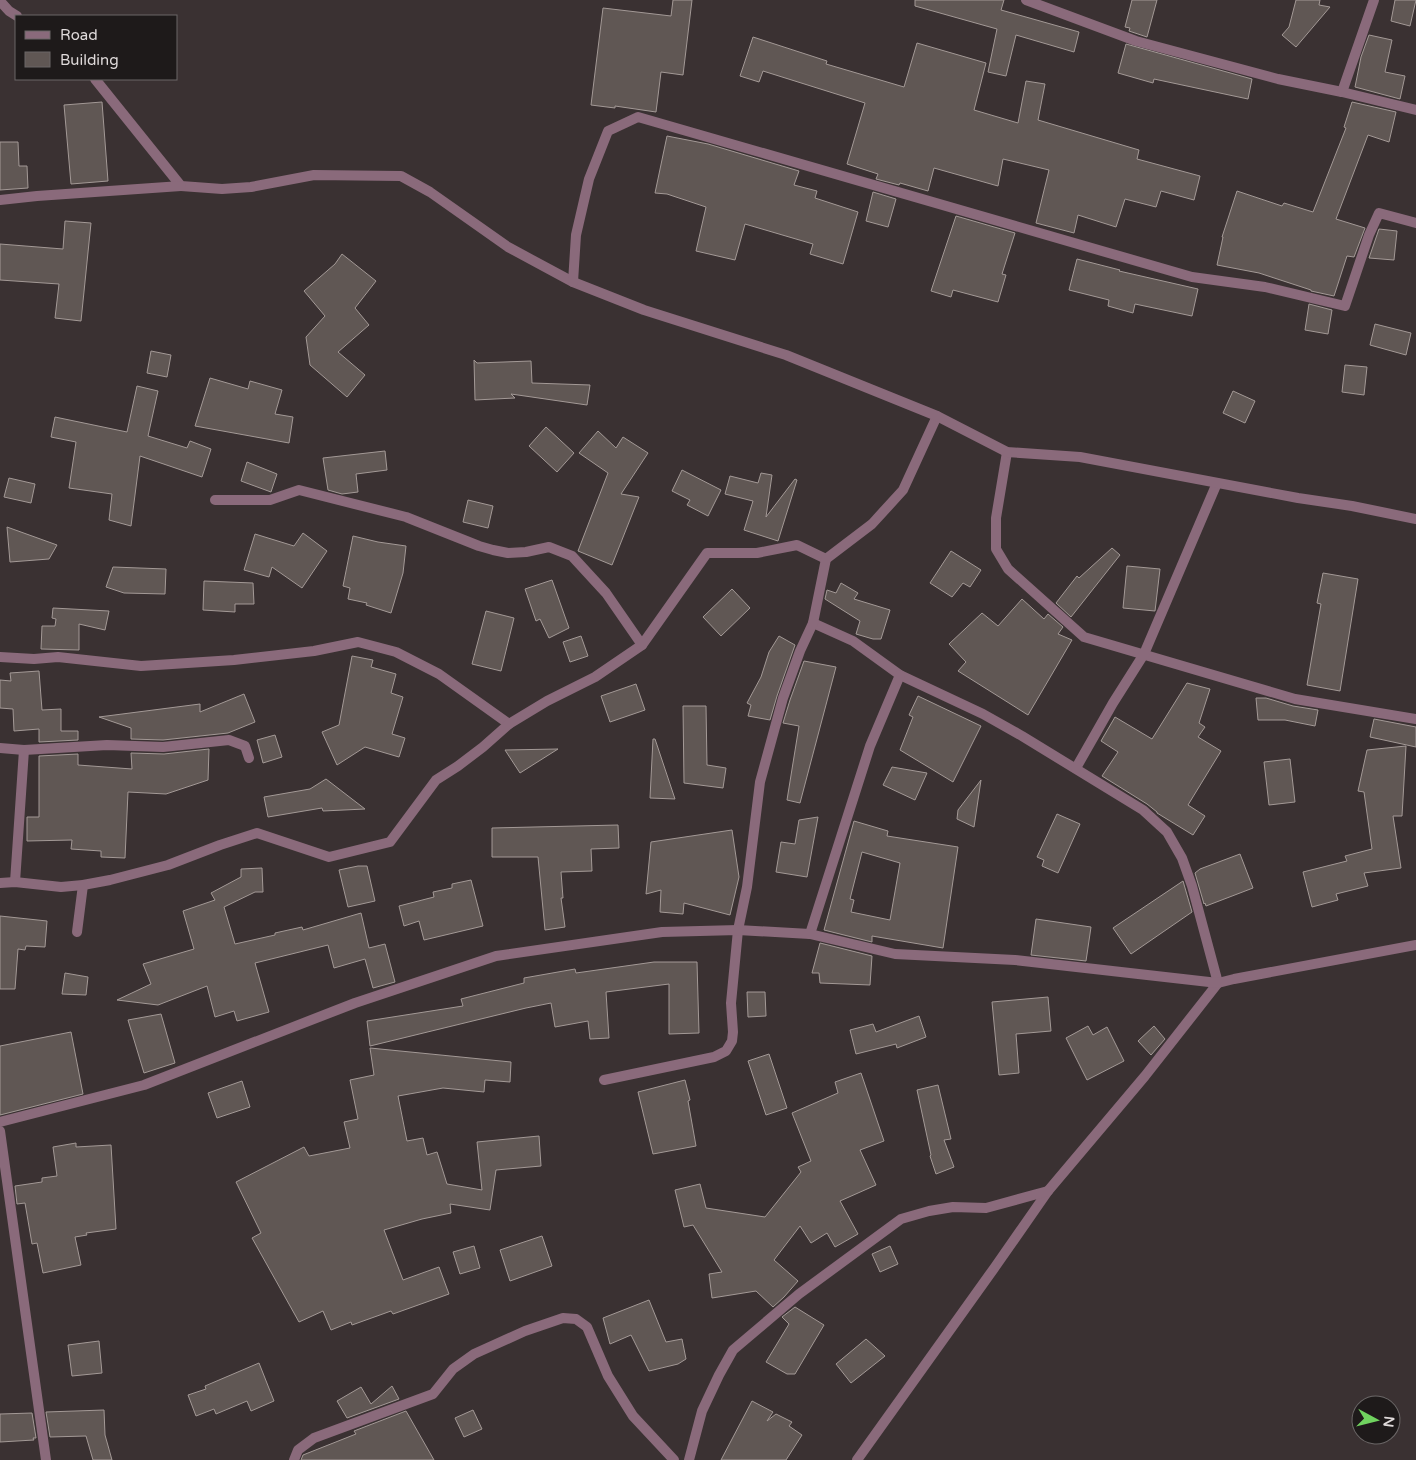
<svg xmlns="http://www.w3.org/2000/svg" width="1416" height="1460" font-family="'Varela Round',sans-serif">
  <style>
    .building { fill: #605754; stroke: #a39996; fill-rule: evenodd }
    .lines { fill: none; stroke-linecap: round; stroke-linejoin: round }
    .lane { stroke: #8a6a7b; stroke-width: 10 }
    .street { stroke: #8a6a7b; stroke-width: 10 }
  </style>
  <rect width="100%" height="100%" fill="#3a3132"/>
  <!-- building -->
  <g class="building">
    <path d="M673,0h19l-9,75 -22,-3 -5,40 -41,-6v2l-24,-3 12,-97 68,8z"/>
    <path d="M915,0h89l-3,10 78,22 -5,20 -58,-17 -10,41 -18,-4 9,-43 -82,-23z"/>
    <path d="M1132,0h25l-10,37 -18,-6 1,-3 -5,-1z"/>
    <path d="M1296,0h24l-1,5 11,2 -34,40 -14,-12 7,-8z"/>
    <path d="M1395,0h21l-6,26 -19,-5z"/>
    <path d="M1369,35l23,5 -7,32 20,4 -5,23 -45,-12 6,-30z"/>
    <path d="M753,37l74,24 -1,3 78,23 13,-44 69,20 -12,47 44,13 8,-42 19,3 -7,36 101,30 -2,9 63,17 -6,24 -33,-9 -5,16 -31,-8 -9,28 -38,-12 -4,18 -38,-10 13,-53 -46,-11 -5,27 -64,-18 -6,23 -28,-8 -1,2 -23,-6 2,-5 -31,-10 18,-61 -102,-32 -4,11 -19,-6z"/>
    <path d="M1126,44l126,35 -4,20 -94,-20 -1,4 -35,-10z"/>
    <path d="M102,102l6,79 -37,3 -7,-79z"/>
    <path d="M1352,102l44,10 -7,30 -21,-7 -32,84 29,9 -11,29 -7,-1 -13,40 -23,-5v-1l-52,-17 -42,-8 6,-28h-1l15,-46 45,15 2,-3 29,9 33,-84 -2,-1z"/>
    <path d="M667,136l41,8 91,27 -5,14 23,6 -2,7 43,14 -15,52 -33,-10 3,-10 -68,-20 -10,36 -39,-9 10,-44 -39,-13 -12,-1z"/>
    <path d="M0,142h18l1,24h8l1,22 -28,2z"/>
    <path d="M873,192l23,7 -8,28 -22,-6z"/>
    <path d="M956,216l59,17 -13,41 4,1 -8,27 -45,-12 -2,7 -20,-6z"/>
    <path d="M65,221l26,2 -10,98 -26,-3 4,-34 -59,-4v-36l63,5z"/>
    <path d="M1379,229l18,2 -3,29 -25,-2z"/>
    <path d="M342,254l34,27 -21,27 14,17 -31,27 27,23 -18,22 -37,-32 -4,-28 19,-21 -21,-25 31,-27z"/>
    <path d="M1077,259l43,11 -1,1 79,18 -6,27 -57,-12 -2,9 -25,-7 1,-6 -40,-10z"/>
    <path d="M1309,304l23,6 -4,24 -23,-4z"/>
    <path d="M1375,324l36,9 -5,22 -36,-10z"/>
    <path d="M151,351l20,4 -4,22 -20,-4z"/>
    <path d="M474,360l3,3 54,-2 1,22 58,2 -3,20 -76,-11 4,4 -40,2z"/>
    <path d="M1345,365l22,2 -3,28 -22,-3z"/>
    <path d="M210,378l38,11 2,-8 32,9 -7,24 18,3 -4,26 -94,-17z"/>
    <path d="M137,386l21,5 -10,45 39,12 3,-7 21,8 -9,28 -62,-21 -9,70 -22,-6 3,-26 -43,-6 7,-46 -25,-5 4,-20 72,15z"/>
    <path d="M1233,391l22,10 -10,22 -22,-10z"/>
    <path d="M546,427l28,26 -17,19 -28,-26z"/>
    <path d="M598,431l18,17 7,-11 25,16 -27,41 18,3 -27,68 -34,-14 30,-78 -29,-20z"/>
    <path d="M385,451l2,19 -31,4 2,18 -16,2 -14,-4 -5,-32z"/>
    <path d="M247,462l30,12 -6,18 -30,-11z"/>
    <path d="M682,470l39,20 -13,26 -21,-11 3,-5 -18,-9z"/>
    <path d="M761,473l11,2 -6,42 29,-38 2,1 -19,61 -34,-11 9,-29 -28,-7 5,-18 28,7z"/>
    <path d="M9,478l26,6 -4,19 -27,-6z"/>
    <path d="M468,500l25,6 -5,22 -25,-6z"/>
    <path d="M7,527l50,18 -8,14 -39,3z"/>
    <path d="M303,533l24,18 -25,37 -30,-21 -3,10 -25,-7 11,-36 39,12z"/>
    <path d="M353,536l25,6 28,4 -3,27 -12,40 -25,-8 1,-2 -19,-4 2,-11 -7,-2z"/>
    <path d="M1112,548l8,7 -49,62 -15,-14 21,-27 2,2z"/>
    <path d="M951,551l30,19 -11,17 -7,-4 -11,14 -22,-14z"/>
    <path d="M1127,566l33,3 -5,42 -32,-3z"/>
    <path d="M113,567l53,2 -1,25 -41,-1 -18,-6z"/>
    <path d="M1323,573l35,6 -18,112 -33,-6 14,-81 -4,-1z"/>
    <path d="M552,580l17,48 -20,10 -9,-19 -4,2 -11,-32z"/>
    <path d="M204,581l49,2 1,21h-19v8l-32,-2z"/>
    <path d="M841,583l17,10 -4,6 36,11 -9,29h-8l-17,-5 4,-13 -35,-22 2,-9 9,3z"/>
    <path d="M732,589l18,19 -29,28 -18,-19z"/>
    <path d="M1022,599l22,20 4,-5 15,13 -5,7 14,6 -44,75 -70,-44 8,-9 -17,-18 33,-31 16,13z"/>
    <path d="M53,608l56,3 -4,19 -26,-6v26l-38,-1 1,-23h13l1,-7 -4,-1z"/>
    <path d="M486,611l28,7 -13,53 -29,-7z"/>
    <path d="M581,636l7,20 -18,6 -7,-20z"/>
    <path d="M779,636l16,9 -18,51 -7,24 -22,-4 3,-11 -4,-2 14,-26 8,-25z"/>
    <path d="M352,656l21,4 -2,7 25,7 -5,19 12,4 -11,37 13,4 -6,19 -34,-10 -28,18 -15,-33 17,-7z"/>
    <path d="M804,661l32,6 -36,136 -13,-3 12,-74 -16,-3 7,-23z"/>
    <path d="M39,671l3,39 19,-1v22h17v9l-39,2v-13l-25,2 -1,-22 -13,-1v-28l11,1 -1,-8z"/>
    <path d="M1187,683l23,6 -11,34 6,4 -7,10 23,14 -33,54 17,11 -12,19 -36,-22v-1l-10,-8 -45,-28 16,-24 -17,-11 14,-24 37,22z"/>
    <path d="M636,684l9,26 -35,12 -9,-26z"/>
    <path d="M244,694l11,28 -27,11 -65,7 -32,-1v-11l-32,-11 101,-13v8z"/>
    <path d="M918,696l63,30 -28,56 -53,-32 13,-33 -4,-2z"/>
    <path d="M1256,698h10l27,8 25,4 -3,16 -30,-6h-27z"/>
    <path d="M683,706h23l1,59 19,3 -3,20 -39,-5z"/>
    <path d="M1374,719l42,8v20l-46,-10z"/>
    <path d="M275,735l7,22 -19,6 -6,-23z"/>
    <path d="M653,739h2l20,60 -25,-1z"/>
    <path d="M1406,746l-4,70h-9l8,52 -37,5 4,13 -32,8 2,6 -26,7 -9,-35 44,-11 -2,-5 27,-7 -8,-57 -6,-1 9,-41z"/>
    <path d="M209,749l-1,31 -42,14 -38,-2 -3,66 -24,-1v-6l-30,-2 1,-9 -45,1v-24h12v-61l39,-2v11l54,4 -1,-16 33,1z"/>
    <path d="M558,749l-38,24 -15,-23z"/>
    <path d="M1290,759l5,43 -26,3 -5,-43z"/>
    <path d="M892,767l35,6 -12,27 -32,-15z"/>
    <path d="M326,779l39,30 -42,2 -1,-3 -54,9 -4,-20 46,-8z"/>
    <path d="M981,780l-7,47 -17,-8 1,-9z"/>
    <path d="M1057,814l23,10 -22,49 -16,-7 2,-6 -7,-3z"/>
    <path d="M818,817l-11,60 -31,-5 5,-30 14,2 4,-24z"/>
    <path d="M854,821l34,10 -1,5 71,11 -15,101 -71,-12v6l-48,-12zM862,852l38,11 -10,57 -39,-8 3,-12 -4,-1z"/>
    <path d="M618,825l1,23 -28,1 1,22 -31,1 2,26h-2l4,29 -20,3 -7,-73h-46v-29z"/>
    <path d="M732,830l7,47 -9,38 -46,-12 -1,11 -23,-2 1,-22 -15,4 5,-52z"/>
    <path d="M1240,854l13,34 -47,18 -1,-3 -1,1 -9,-31 5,-4z"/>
    <path d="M358,866h9l8,35 -27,6 -9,-37z"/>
    <path d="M262,868l1,24h-8l-31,15 11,37 40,-9v-2l27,-6 1,3 58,-17 8,35 16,-4 10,38 -22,6 -8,-29 -31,9 -6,-23 -73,18 14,49 -32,9 -3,-10 -19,6 -8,-31 -49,19 -41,-5 34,-16 -8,-20 51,-15 -11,-38 32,-11 -4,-7 30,-16v-8z"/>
    <path d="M471,880l12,46 -59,14 -5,-19 -15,5 -5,-20 35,-9 -1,-5 19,-4v-4z"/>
    <path d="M1183,881l9,31 -61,42 -18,-26z"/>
    <path d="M0,916l47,5 -2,26 -19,-1 -1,4 -7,-1 -3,40h-15z"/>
    <path d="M1036,919l55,8 -5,34 -55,-6z"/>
    <path d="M820,943l52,13 -2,29 -50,-2 -1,-10h-7z"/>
    <path d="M654,962h43l2,71 -30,1v-50l-63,8 3,46 -19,1 -2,-18 -33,6 -4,-24 -25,5 -156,38 -3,-25 96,-15 -2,-7 63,-16v-5l51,-9 1,4z"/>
    <path d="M65,973l23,4 -2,18 -24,-1z"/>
    <path d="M747,992h18l1,24 -18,1z"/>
    <path d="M1048,997l3,34 -35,3 3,39 -20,2 -7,-73z"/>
    <path d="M161,1014l14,49 -31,10 -16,-53z"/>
    <path d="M919,1016l7,21 -29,11 -1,-4 -40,10 -6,-24 23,-6 3,8z"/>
    <path d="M1088,1026l5,9 14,-8 17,34 -37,19 -21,-42z"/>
    <path d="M1154,1026l11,13 -14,16 -13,-14z"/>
    <path d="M71,1032l12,62 -83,21v-69z"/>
    <path d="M370,1048l141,14 -1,20 -25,-2 -1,12 -41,-4 -45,8 9,45 16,-3 4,17 10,-3 10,32 35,6 -5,-48 62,-6 2,30 -45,4 -6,40 -40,-6 1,9 -29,6 -38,11 19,50 36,-13 10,27 -56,20 -2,-3 -39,14 -1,-3 -20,8 -8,-19 -24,11 -47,-84 9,-5 -25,-51 68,-35 5,9 41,-8 -6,-26 14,-3 -8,-39 24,-5z"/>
    <path d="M769,1054l18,54 -21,7 -18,-54z"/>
    <path d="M861,1073l23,68 -24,9 16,35 -36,16 18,33 -23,13 -8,-14 -16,10 -11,-17 -26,34 24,21 -14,16 -11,10 -17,-16 -44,7 -3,-24 13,-2 -29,-47 -9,2 -9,-37 25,-6 6,24 59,9 36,-45 -3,-5 13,-6 -19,-48 46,-20 -3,-11z"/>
    <path d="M685,1080l5,20 -2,1 8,45 -43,8 -15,-62z"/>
    <path d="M242,1081l8,26 -33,11 -9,-25z"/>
    <path d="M938,1085l13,54 -7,1 10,27 -18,7 -6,-18 1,-1 -14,-65z"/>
    <path d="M76,1143v4l35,-2 5,84 -30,4 1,2 -12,2 6,28 -38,8 -6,-30 -5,1 -7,-41 -8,1 -2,-18 27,-4v-4l15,-2 -4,-29z"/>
    <path d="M542,1236l10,30 -42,15 -10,-31z"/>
    <path d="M474,1246l6,22 -20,6 -7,-22z"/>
    <path d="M890,1246l8,18 -18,8 -8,-18z"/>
    <path d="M649,1300l17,42 16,-3 4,20 -8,5 -29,7 -18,-36 -21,9 -7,-26z"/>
    <path d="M795,1307l29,18 -29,49h-8l-21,-12 23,-38 -7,-7z"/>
    <path d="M866,1339l19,17 -34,27 -15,-19z"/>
    <path d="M99,1341l3,32 -30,3 -4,-31z"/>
    <path d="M259,1363l15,38 -23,10 -4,-10 -31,13 -2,-5 -18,7 -8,-21 18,-6 -1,-3z"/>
    <path d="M392,1386l7,13 -52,19 -10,-17 24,-14 10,17z"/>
    <path d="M752,1401l21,11 -6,9 9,-7 16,8 -3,4 13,9 -16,25h-65z"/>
    <path d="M104,1410l1,25 7,25h-19l-7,-24 -36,1 -4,-25z"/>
    <path d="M473,1410l9,19 -18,8 -9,-19z"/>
    <path d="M406,1411l28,49h-133l2,-5 53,-21 -2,-3z"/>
    <path d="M32,1413l4,25h-3l1,2 -34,2v-28z"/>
  </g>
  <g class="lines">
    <!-- lane -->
    <g class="lane">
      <path d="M1007,452l-11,66v31l12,20 76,68 211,62 121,20"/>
      <path d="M215,500h55l29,-10 107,27 73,29 14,4 15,3 18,-1 23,-5 23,9 34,37 36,52"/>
      <path d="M813,623l40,18 47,34 83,39 39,22 121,74 24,22 15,26 10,28 26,97 -73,93 -97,115 -53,76 -138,193"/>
      <path d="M0,657l34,2 24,-2 83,9 93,-6 80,-9 44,-9 38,10 43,22 70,50"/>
      <path d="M0,748l24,2 83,-5 56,2 66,-7 16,6 4,12"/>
      <path d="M1076,768l37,-65 31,-49 73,-171"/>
      <path d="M15,882l9,-132"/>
      <path d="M0,883l15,-1 46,5 22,-2 27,-5 58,-15 52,-20 37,-12 72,24 61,-15 46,-62 22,-14 25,-19 26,-23 38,-23 48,-24 47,-32 65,-92h50l40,-8 29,14"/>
      <path d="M77,932l6,-47"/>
      <path d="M810,934l60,-188 30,-71"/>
      <path d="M604,1080l110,-23 12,-6 6,-10 1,-9 -2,-29 7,-73 9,-43 13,-105 23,-84 17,-47 13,-28 13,-64 46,-35 31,-34 34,-74"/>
      <path d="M0,1131l46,329"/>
      <path d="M294,1460l4,-10 16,-12 119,-44 20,-25 21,-15 51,-23 38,-13 13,1 11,8 21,49 25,40 41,44"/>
      <path d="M689,1460l13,-49 17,-36 14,-25 66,-56 102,-75 28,-8 24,-4 33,1 62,-17"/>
    </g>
    <!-- street -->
    <g class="street">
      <path d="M1026,0l110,41 142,38 64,13 74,18"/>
      <path d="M0,1l9,10 8,5"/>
      <path d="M95,79l86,107 41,3 29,-2 63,-12 87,1 29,16 78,55 65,35 71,28 142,45 151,61 70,36 73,5 218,41 54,8 64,13"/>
      <path d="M1342,92l32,-92"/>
      <path d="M0,200l37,-4 144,-10"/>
      <path d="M573,282l3,-47 13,-56 19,-48 30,-14 554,160 73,10 80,19 24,-71 10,-22 37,10"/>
      <path d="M0,1122l144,-37 211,-82 141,-47 166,-24 76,-2 72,4 85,20 120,6 203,23 16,-4 182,-34"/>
    </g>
  </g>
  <!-- legend -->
  <rect x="15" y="15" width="162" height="65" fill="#1e1a1a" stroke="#6b6767"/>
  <rect x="25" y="31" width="25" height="8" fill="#8a6a7b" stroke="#6b6767"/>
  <text x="60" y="40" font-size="15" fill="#dfdada">Road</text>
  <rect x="25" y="52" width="25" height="15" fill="#605754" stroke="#6b6767"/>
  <text x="60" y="65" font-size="15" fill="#dfdada">Building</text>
  <!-- north arrow -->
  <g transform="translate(1376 1420) rotate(97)"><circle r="24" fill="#1e1a1a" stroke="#6b6767"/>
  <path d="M0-4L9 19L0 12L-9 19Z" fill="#70d35f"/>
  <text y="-8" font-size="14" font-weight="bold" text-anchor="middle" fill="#dfdada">N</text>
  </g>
</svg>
